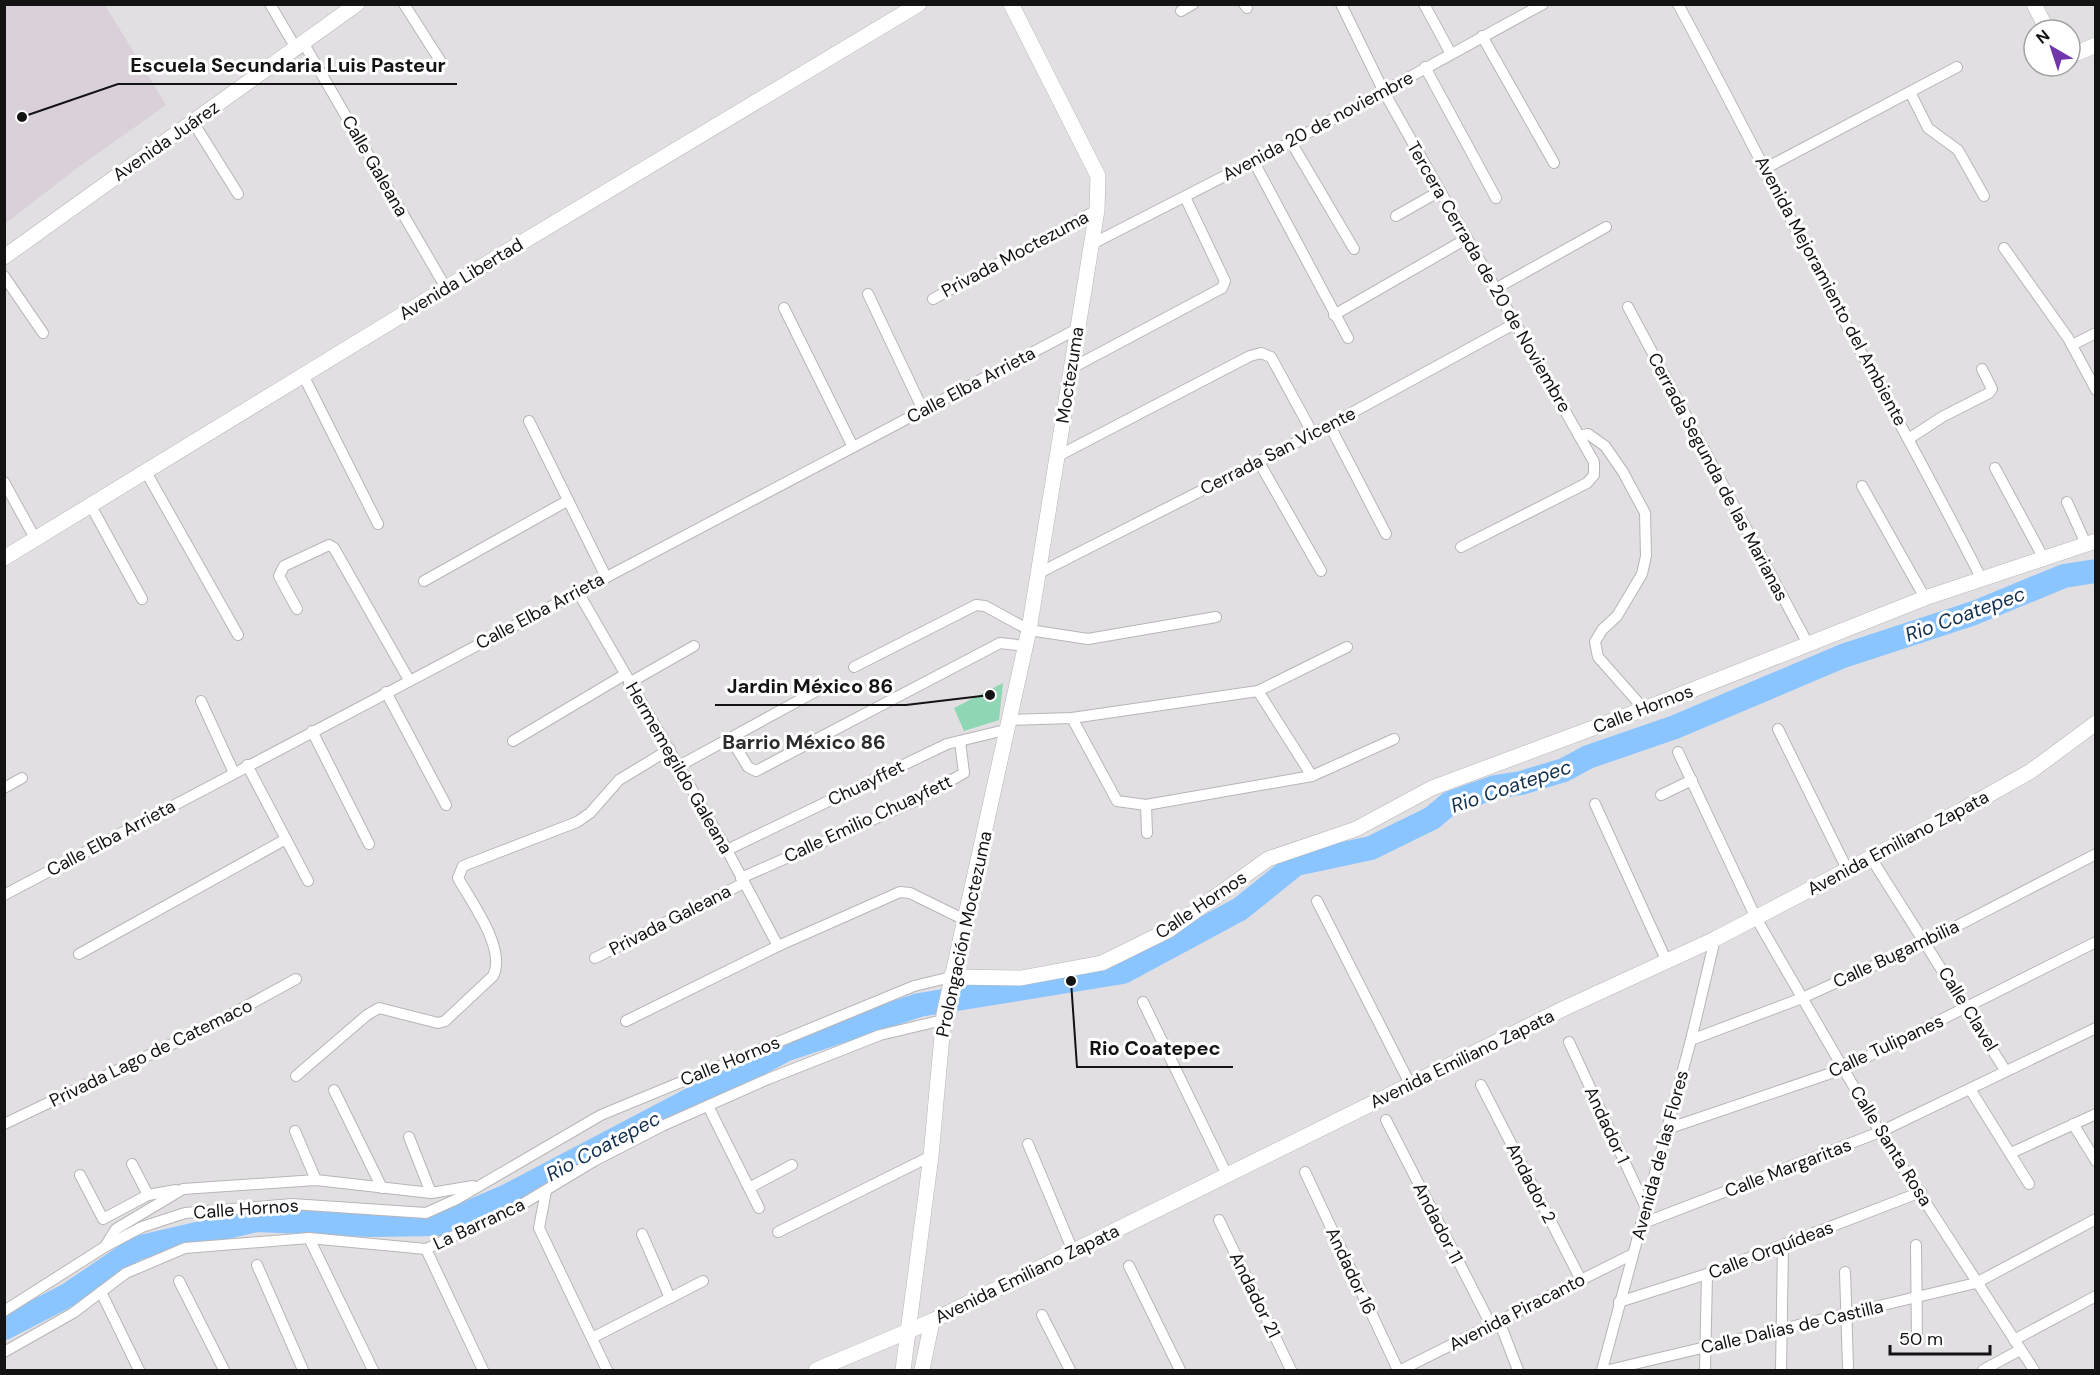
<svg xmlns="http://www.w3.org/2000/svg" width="2100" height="1375" font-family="'DM Sans',sans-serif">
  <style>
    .built { fill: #d9d0d9 }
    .green { fill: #8fd6b4 }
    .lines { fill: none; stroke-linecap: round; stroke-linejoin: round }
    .river { stroke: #8bc5ff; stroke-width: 24 }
    .street-casing { stroke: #b8b5b8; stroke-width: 12 }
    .secondary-casing { stroke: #b8b5b8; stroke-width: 16 }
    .street { stroke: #fff; stroke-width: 10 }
    .secondary { stroke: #fff; stroke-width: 15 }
    .labels { text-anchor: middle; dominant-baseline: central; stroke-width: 6; stroke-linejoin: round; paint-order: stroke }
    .street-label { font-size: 18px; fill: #141314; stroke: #fff }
    .water-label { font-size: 20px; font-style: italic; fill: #12304d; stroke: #fff }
    .neighbourhood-label { font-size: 20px; font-weight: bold; fill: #2d2b2d; stroke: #fff }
    .leader { fill: none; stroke: #141314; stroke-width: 2 }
    .callout-dot { fill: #141314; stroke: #fff; stroke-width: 2 }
    .callout-label { font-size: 20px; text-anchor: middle; font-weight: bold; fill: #141314; stroke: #fff; stroke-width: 6; stroke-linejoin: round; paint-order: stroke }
  </style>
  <rect width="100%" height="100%" fill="#e2dfe2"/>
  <!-- built -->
  <path class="built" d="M5,4l100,1 61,100 -93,66 -68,53z"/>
  <!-- green -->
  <path class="green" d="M1003,683l-4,37 -35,11 -10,-23z"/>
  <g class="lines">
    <!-- river -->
    <path class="river" d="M4,1328l64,-33 69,-47 120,-28 113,5 72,-1 65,-28 280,-147 132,-44 204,-33 117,-63 56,-45 75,-16 61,-30 18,-15 45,-16 26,-4 43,-13 24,-13 87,-30 168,-71 131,-43 90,-37 32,-5"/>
    <defs>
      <g id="street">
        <path d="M270,4l27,46"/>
        <path d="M404,4l37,58"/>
        <path d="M1244,4l3,4"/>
        <path d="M1341,4l43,88 210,370v13l-7,8 -126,64"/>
        <path d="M1424,4l27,50"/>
        <path d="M1678,4c52,96 101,194 152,290 50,95 103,188 151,284"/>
        <path d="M1181,11l12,-7"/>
        <path d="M1482,36l72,127"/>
        <path d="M304,44l142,244"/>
        <path d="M1425,67l71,131"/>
        <path d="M1910,92l18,36 30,22 26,46"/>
        <path d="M193,122l45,72"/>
        <path d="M1291,142l63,107"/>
        <path d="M1254,162l94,176"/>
        <path d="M1766,168l191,-101"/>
        <path d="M1396,216l44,-25"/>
        <path d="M1092,244l199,-102 252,-138"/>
        <path d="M2004,248l64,90 28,52"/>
        <path d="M4,276l39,57"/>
        <path d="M1495,289l111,-62"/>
        <path d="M868,294l55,116"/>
        <path d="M933,299l164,-89"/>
        <path d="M1628,307l181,339"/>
        <path d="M784,308l69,139"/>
        <path d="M1334,315l132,-76"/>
        <path d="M2072,345l24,-12"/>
        <path d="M1070,369l152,-81 3,-7 -40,-84"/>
        <path d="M303,375l75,149"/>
        <path d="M529,421l77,156"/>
        <path d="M1330,426l56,108"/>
        <path d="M1579,436l9,-2 17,12 18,26 22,41 1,43 -4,18 -25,42 -15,14 -7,12 3,15 46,52"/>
        <path d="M1910,438l32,-21 47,-24 3,-4 -10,-20"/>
        <path d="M1056,457l194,-101 11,-3 10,4 42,77"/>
        <path d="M1259,462l62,109"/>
        <path d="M1995,468l48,89"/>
        <path d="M146,472l92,163"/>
        <path d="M4,482l32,58"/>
        <path d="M1862,486l63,112"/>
        <path d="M2067,502l19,42"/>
        <path d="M91,506l51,93"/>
        <path d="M1039,573l274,-139 201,-110"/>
        <path d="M424,581l143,-80"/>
        <path d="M578,592l149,258 51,96"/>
        <path d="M297,609l-18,-33 5,-10 45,-21 5,3 75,132"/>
        <path d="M854,667l122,-62 9,1 44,24 59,9 128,-22"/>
        <path d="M629,683l65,-37"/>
        <path d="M1258,691l54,85"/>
        <path d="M386,692l60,113"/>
        <path d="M201,701l33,72"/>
        <path d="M1072,718l45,83 29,4 1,28"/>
        <path d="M1011,720l61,-2 186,-27 89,-44"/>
        <path d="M1778,729l69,140"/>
        <path d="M312,731l57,113"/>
        <path d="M513,741l111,-66"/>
        <path d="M737,749l11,18 8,4 244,-128 25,3"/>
        <path d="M1678,752l78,166 124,214 154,238"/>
        <path d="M247,765l61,116"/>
        <path d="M679,766l141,-77"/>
        <path d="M4,788l18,-10"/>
        <path d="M1661,795l31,-15"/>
        <path d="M1595,804l72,158"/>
        <path d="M1146,805l166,-29 82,-37"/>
        <path d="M727,850l220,-106 62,-15"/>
        <path d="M1871,858l134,212"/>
        <path d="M741,878l174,-77 49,-28 -4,-32"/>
        <path d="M4,895l1073,-566"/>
        <path d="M1317,901l93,183"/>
        <path d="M79,954l207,-115"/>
        <path d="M595,958l149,-75"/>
        <path d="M1143,1002l84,173"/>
        <path d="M626,1021l152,-75 122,-54 10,1 55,27"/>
        <path d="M1691,1040l111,-42 124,-56 170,-88"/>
        <path d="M1569,1042l77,166"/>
        <path d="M296,1076l71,-61 12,-7 59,15 7,-2 48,-45c14,-27 -22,-74 -35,-98l5,-12 114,-44 13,-9 29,-33 51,-31"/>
        <path d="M1481,1085l100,195"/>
        <path d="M1970,1089l59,95"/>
        <path d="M334,1090l48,98"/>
        <path d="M708,1106l51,102"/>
        <path d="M1386,1120l105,205"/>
        <path d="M4,1124l206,-98 86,-47"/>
        <path d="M2073,1124l23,37"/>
        <path d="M1667,1129l176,-60 253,-127"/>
        <path d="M295,1131l21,49"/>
        <path d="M409,1137l22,56"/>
        <path d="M1028,1144l45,107"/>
        <path d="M2011,1153l85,-39"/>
        <path d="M132,1164l16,31"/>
        <path d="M1305,1172l93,198"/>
        <path d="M80,1175l23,44 45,-24 28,-5"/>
        <path d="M749,1188l43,-23"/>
        <path d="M546,1191l-7,37 68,142"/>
        <path d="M1219,1220l72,150"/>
        <path d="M1641,1224l239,-92 216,-104"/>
        <path d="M778,1232l153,-76"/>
        <path d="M642,1234l28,64"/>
        <path d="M309,1238l64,132"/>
        <path d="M106,1245l10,-16 67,-40 133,-9 115,13 42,-7"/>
        <path d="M1916,1245l1,96"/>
        <path d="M426,1249l57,121"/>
        <path d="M257,1265l46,105"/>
        <path d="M1129,1266l51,104"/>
        <path d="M1845,1272l3,95"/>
        <path d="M179,1281l45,89"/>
        <path d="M101,1292l38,78"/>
        <path d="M1619,1302l88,-28 214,-82"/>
        <path d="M4,1311l102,-65 36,-19 43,-14 107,-9 134,9 31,-14 144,-84 313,-129 37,-9"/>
        <path d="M1042,1315l28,55"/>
        <path d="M1499,1321l19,49"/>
        <path d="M592,1338l111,-57"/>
        <path d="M2014,1340l82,-44"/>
        <path d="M4,1352l69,-39 53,-40 59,-25 124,-10 117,11 95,-44 73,-44 68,-35 106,-47 112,-44 63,-15"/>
        <path d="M1401,1370l232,-116"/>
        <path d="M1602,1370l89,-330 24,-101"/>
        <path d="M1609,1370l367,-87 120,-64"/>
        <path d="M1705,1370l2,-96"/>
        <path d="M1781,1370l2,-124"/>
        <path d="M1983,1370l37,-20"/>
      </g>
      <g id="secondary">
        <path d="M2034,4l13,26"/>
        <path d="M2070,56l26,-11"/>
        <path d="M4,257l353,-253"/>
        <path d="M4,558l442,-270 473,-284"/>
        <path d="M951,977l70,1 81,-15 67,-33 99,-71 88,-30 76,-41 212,-79 281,-111 171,-57"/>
        <path d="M816,1370l116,-49 633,-313 150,-69 245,-128 71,-40 65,-48"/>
        <path d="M903,1370l28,-214 13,-142 85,-384 68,-420 1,-34 -87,-172"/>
        <path d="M922,1370l10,-49"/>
      </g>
    </defs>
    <!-- street casing -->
    <use href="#street" class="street-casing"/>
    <!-- secondary casing -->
    <use href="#secondary" class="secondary-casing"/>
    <!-- street -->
    <use href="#street" class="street"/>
    <!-- secondary -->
    <use href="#secondary" class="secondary"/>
  </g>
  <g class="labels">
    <!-- street labels -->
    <g class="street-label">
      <text transform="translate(1318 126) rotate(-28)">Avenida 20 de noviembre</text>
      <text transform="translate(166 141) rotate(-35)">Avenida Juárez</text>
      <text transform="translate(375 166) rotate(60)">Calle Galeana</text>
      <text transform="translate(1015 254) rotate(-28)">Privada Moctezuma</text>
      <text transform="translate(1489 277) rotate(60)">Tercera Cerrada de 20 de Noviembre</text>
      <text transform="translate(461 279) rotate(-31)">Avenida Libertad</text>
      <text transform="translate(1831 291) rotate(62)">Avenida Mejoramiento del Ambiente</text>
      <text transform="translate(1070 375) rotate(-81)">Moctezuma</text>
      <text transform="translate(971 385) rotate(-28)">Calle Elba Arrieta</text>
      <text transform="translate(1278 451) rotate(-27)">Cerrada San Vicente</text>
      <text transform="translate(1718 477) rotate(62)">Cerrada Segunda de las Marianas</text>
      <text transform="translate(540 611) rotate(-28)">Calle Elba Arrieta</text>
      <text transform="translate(1643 709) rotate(-21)">Calle Hornos</text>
      <text transform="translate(679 768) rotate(60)">Hermemegildo Galeana</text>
      <text transform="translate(866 783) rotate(-26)">Chuayffet</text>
      <text transform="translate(868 819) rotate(-25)">Calle Emilio Chuayfett</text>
      <text transform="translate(111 838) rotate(-28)">Calle Elba Arrieta</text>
      <text transform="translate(1898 843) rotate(-28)">Avenida Emiliano Zapata</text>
      <text transform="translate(1201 905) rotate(-34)">Calle Hornos</text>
      <text transform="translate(670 920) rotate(-27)">Privada Galeana</text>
      <text transform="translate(964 934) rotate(-78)">Prolongación Moctezuma</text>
      <text transform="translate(1896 954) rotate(-25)">Calle Bugambilia</text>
      <text transform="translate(1968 1009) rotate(58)">Calle Clavel</text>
      <text transform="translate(1886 1046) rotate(-25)">Calle Tulipanes</text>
      <text transform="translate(151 1053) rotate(-26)">Privada Lago de Catemaco</text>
      <text transform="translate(1462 1059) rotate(-26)">Avenida Emiliano Zapata</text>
      <text transform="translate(730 1061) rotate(-22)">Calle Hornos</text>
      <text transform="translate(1607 1125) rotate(65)">Andador 1</text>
      <text transform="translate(1891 1146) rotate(58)">Calle Santa Rosa</text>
      <text transform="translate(1660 1155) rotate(-75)">Avenida de las Flores</text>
      <text transform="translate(1788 1168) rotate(-21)">Calle Margaritas</text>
      <text transform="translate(1531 1183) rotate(63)">Andador 2</text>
      <text transform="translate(246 1209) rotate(-4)">Calle Hornos</text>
      <text transform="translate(1438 1223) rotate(63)">Andador 11</text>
      <text transform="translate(479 1224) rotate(-25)">La Barranca</text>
      <text transform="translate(1771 1250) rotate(-21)">Calle Orquídeas</text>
      <text transform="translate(1351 1271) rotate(65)">Andador 16</text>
      <text transform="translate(1027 1274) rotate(-26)">Avenida Emiliano Zapata</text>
      <text transform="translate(1255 1295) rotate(64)">Andador 21</text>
      <text transform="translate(1517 1312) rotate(-27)">Avenida Piracanto</text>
      <text transform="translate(1792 1327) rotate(-13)">Calle Dalias de Castilla</text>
    </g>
    <!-- water labels -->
    <g class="water-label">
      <text transform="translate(1965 614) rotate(-20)">Rio Coatepec</text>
      <text transform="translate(1511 786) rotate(-19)">Rio Coatepec</text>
      <text transform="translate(603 1146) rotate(-28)">Rio Coatepec</text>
    </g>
    <!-- neighbourhood labels -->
    <g class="neighbourhood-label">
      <text x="804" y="742">Barrio México 86</text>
    </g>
  </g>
  <!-- callouts -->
  <path class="leader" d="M22 117L118 84H457M990 695L906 705H715M1071 981L1077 1067H1233"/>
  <g class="callout-dot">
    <circle cx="22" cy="117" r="6"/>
    <circle cx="990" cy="695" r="6"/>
    <circle cx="1071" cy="981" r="6"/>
  </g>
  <g class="callout-label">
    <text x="288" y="72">Escuela Secundaria Luis Pasteur</text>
    <text x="810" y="693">Jardin México 86</text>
    <text x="1155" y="1055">Rio Coatepec</text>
  </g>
  <!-- border -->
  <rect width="2100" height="1375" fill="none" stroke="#141314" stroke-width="12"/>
  <!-- north arrow -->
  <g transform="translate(2052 48) rotate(321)"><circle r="28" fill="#ffffff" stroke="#a1a1a1" stroke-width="1.5"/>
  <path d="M0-4.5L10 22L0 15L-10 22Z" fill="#7136ac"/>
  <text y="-9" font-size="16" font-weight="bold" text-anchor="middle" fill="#141314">N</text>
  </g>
  <!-- scale -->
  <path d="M1890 1345v9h100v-9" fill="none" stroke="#141314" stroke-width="3"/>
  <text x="1899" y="1345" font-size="18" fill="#141314" stroke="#ffffff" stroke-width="4.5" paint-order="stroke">50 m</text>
</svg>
